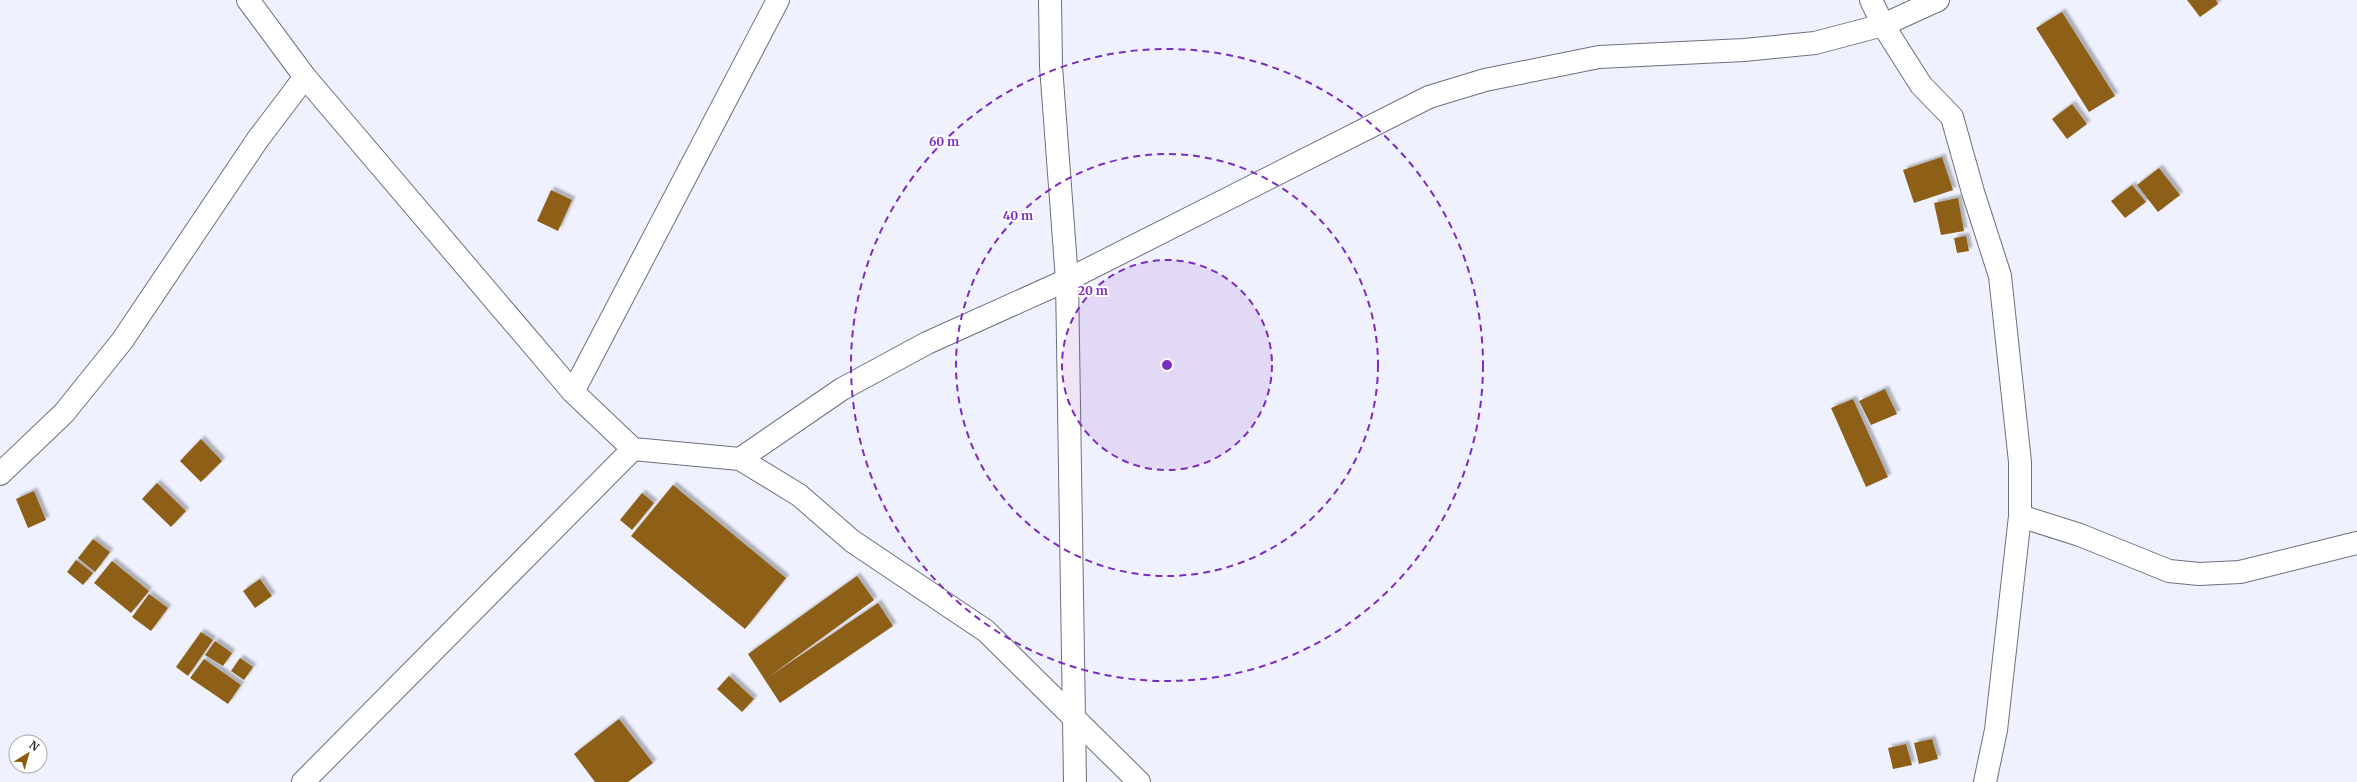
<svg xmlns="http://www.w3.org/2000/svg" width="2357" height="782" font-family="Merriweather,serif">
  <style>
    .building { fill: #8e5e14; filter: url(#shadow) }
    .lines { fill: none; stroke-linecap: round; stroke-linejoin: round }
    .minor-casing { stroke: #6c707d; stroke-width: 24 }
    .minor { stroke: #fff; stroke-width: 22 }
    .ring { fill: none; stroke: #7b2cbf; stroke-width: 2; stroke-dasharray: 7 5 }
    .centre { fill: #7b2cbf; stroke: #fff; stroke-width: 2 }
    .ring-label { font-size: 12px; text-anchor: middle; font-weight: bold; fill: #7b2cbf; stroke: #fff; stroke-width: 4; stroke-linejoin: round; paint-order: stroke }
  </style>
  <defs>
    <filter id="shadow"><feDropShadow dx="3.5" dy="-3.5" stdDeviation="1" flood-color="#0004"/></filter>
  </defs>
  <rect width="100%" height="100%" fill="#eff2fe"/>
  <!-- building -->
  <g class="building">
    <path d="M2187,0h29l2,4 -18,13z"/>
    <path d="M2062,12l53,84 -26,16 -53,-84z"/>
    <path d="M2072,104l15,20 -20,15 -15,-20z"/>
    <path d="M1942,157l11,33 -39,13 -11,-33z"/>
    <path d="M2159,168l21,27 -22,17 -21,-27z"/>
    <path d="M2132,185l14,17 -21,16 -14,-17z"/>
    <path d="M551,190l21,10 -14,31 -21,-10z"/>
    <path d="M1958,198l6,33 -23,4 -7,-32z"/>
    <path d="M1966,236l3,15 -12,2 -3,-15z"/>
    <path d="M1885,389l12,25 -26,11 -12,-24z"/>
    <path d="M1853,399l35,78 -22,10 -35,-79z"/>
    <path d="M201,439l21,22 -21,21 -21,-21z"/>
    <path d="M157,483l29,28 -15,16 -29,-28z"/>
    <path d="M673,485l113,93 -41,51 -114,-93z"/>
    <path d="M34,491l12,29 -18,8 -12,-29z"/>
    <path d="M642,493l12,10 -22,27 -12,-10z"/>
    <path d="M93,539l17,13 -15,20 -17,-14z"/>
    <path d="M76,560l17,13 -10,12 -16,-13z"/>
    <path d="M112,561l37,30 -18,22 -37,-30z"/>
    <path d="M857,576l17,24 -107,78 111,-75 15,23 -113,77 -32,-49z"/>
    <path d="M260,579l12,17 -17,12 -12,-17z"/>
    <path d="M149,594l19,14 -17,23 -19,-14z"/>
    <path d="M201,632l12,8 -25,36 -12,-9z"/>
    <path d="M215,641l17,12 -9,13 -18,-11z"/>
    <path d="M240,658l13,9 -9,13 -13,-9z"/>
    <path d="M204,659l37,26 -13,19 -38,-26z"/>
    <path d="M729,676l25,23 -12,13 -25,-23z"/>
    <path d="M619,719l34,44 -25,19h-33l-21,-28z"/>
    <path d="M1932,739l6,20 -19,5 -5,-21z"/>
    <path d="M1906,744l6,21 -19,4 -5,-21z"/>
  </g>
  <g class="lines">
    <defs>
      <g id="minor">
        <path d="M248,0l57,77 268,315 60,57 107,10 59,36 53,46 134,90 153,151"/>
        <path d="M1050,0l1,66 16,214 8,502"/>
        <path d="M1871,0l12,25 38,60 31,32 21,75 27,84 20,186v54l-24,214 -11,52"/>
        <path d="M573,392l205,-392"/>
        <path d="M740,459l102,-70 85,-46 140,-63 362,-183 56,-17 114,-23 145,-7 71,-7 68,-18 55,-25"/>
        <path d="M0,474l64,-61 58,-72 136,-202 47,-62"/>
        <path d="M2020,516l60,19 89,36 30,3 41,-2 117,-29"/>
        <path d="M303,782l330,-333"/>
      </g>
    </defs>
    <!-- minor casing -->
    <use href="#minor" class="minor-casing"/>
    <!-- minor -->
    <use href="#minor" class="minor"/>
  </g>
  <!-- distance rings -->
  <circle cx="1167" cy="365" r="105" fill="#7b2cbf" fill-opacity=".12"/>
  <g class="ring">
    <circle cx="1167" cy="365" r="105"/>
    <circle cx="1167" cy="365" r="211"/>
    <circle cx="1167" cy="365" r="316"/>
  </g>
  <circle cx="1167" cy="365" r="6" class="centre"/>
  <g class="ring-label">
    <text x="944" y="146">60 m</text>
    <text x="1018" y="220">40 m</text>
    <text x="1093" y="295">20 m</text>
  </g>
  <!-- north arrow -->
  <g transform="translate(28 754) rotate(37)"><circle r="19" fill="#ffffff" stroke="#a7a8aa"/>
  <path d="M0-3L7 15L0 10L-7 15Z" fill="#8d5b07"/>
  <text y="-6" font-size="11" font-weight="bold" text-anchor="middle" fill="#24252b">N</text>
  </g>
</svg>
